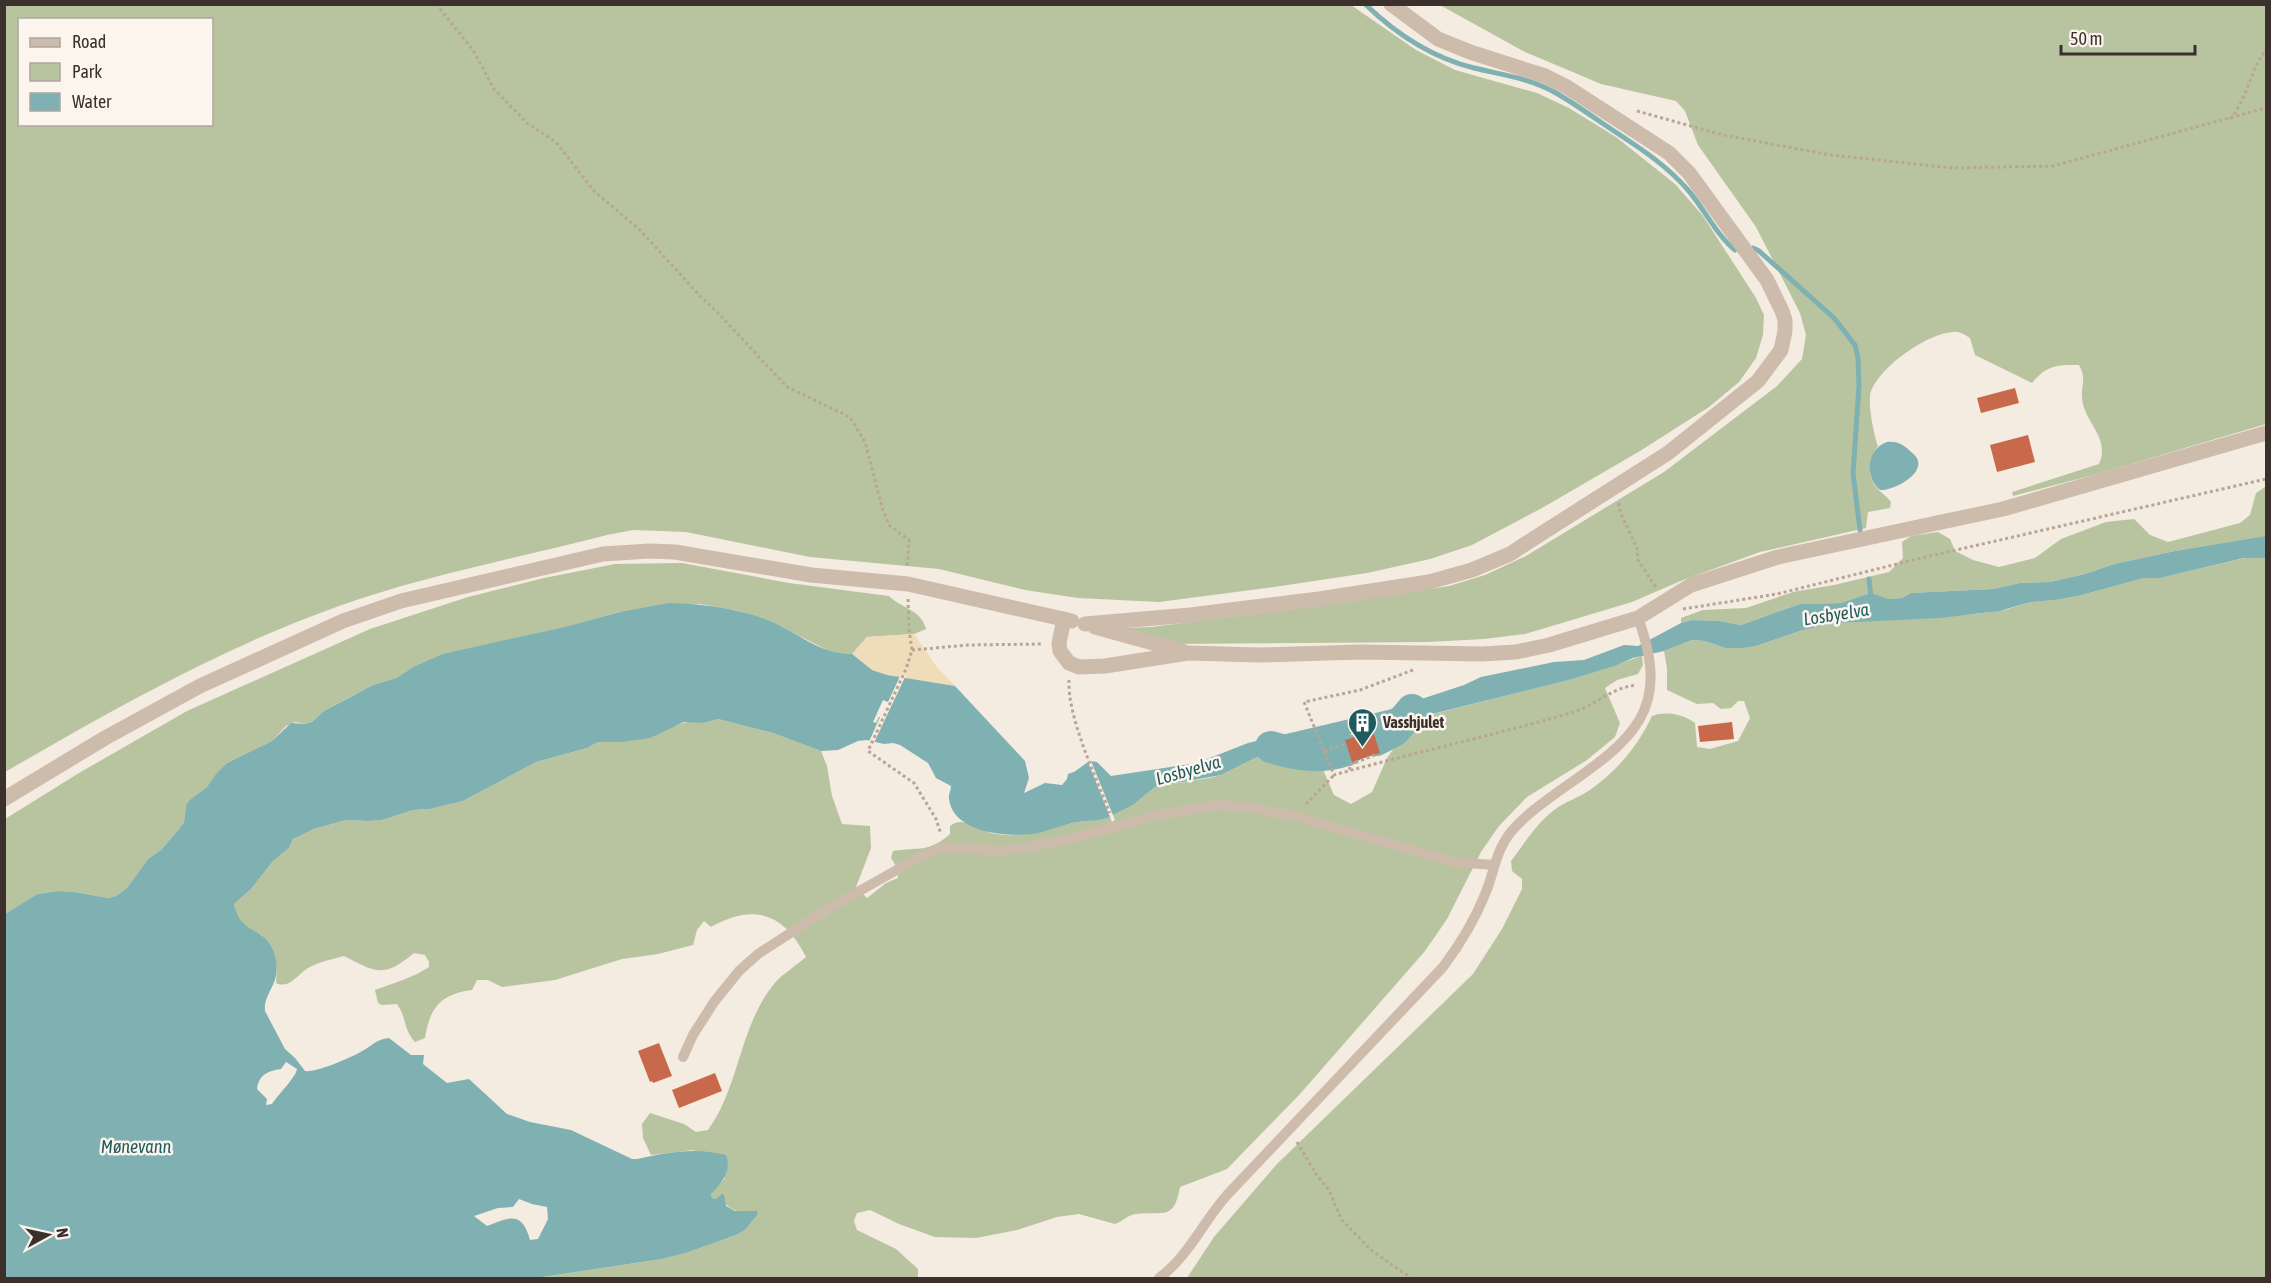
<svg xmlns="http://www.w3.org/2000/svg" width="2271" height="1283" font-family="'Asap Condensed',sans-serif">
  <style>
    .green { fill: #b8c4a0; fill-rule: evenodd }
    .sand { fill: #efdcb8 }
    .water { fill: #7fb0b2; fill-rule: evenodd }
    .pier { fill: #f4ebe1 }
    .lines { fill: none; stroke-linecap: round; stroke-linejoin: round }
    .stream { stroke: #7fb0b2; stroke-width: 5 }
    .river { stroke: #7fb0b2; stroke-width: 32 }
    .building { fill: #c8694b }
    .path { stroke: #b9a596; stroke-width: 3; stroke-dasharray: 3 3; stroke-linecap: butt }
    .service { stroke: #cdbbac; stroke-width: 10 }
    .minor { stroke: #cdbbac; stroke-width: 15 }
    .labels { text-anchor: middle; dominant-baseline: central; stroke-width: 5; stroke-linejoin: round; paint-order: stroke }
    .poi-label { font-size: 16px; font-weight: bold; fill: #3b302b; stroke: #fbf5ee; text-anchor: start }
    .water-label { font-size: 18px; font-style: italic; fill: #1f5a5e; stroke: #fbf5ee }
  </style>
  <rect width="100%" height="100%" fill="#f4ebe1"/>
  <!-- green -->
  <g class="green">
    <path d="M5,4l1346,1 65,45 39,20 82,23 32,15 47,29 59,47 28,32 53,82 8,17 -1,20 -7,23 -17,24 -30,25 -69,44 -98,57 -70,37 -42,14 -63,14 -93,14 -115,15 -81,-4 -53,-8 -86,-21 -129,-12 -124,-25 -53,-2 -26,5c-89,23 -181,40 -268,71 -118,42 -227,104 -334,166zM20,20h192v104h-192z"/>
    <path d="M1440,5h826v419l-165,49 -88,23 -1,-4 87,-28c12,-27 -16,-42 -17,-67 -1,-14 5,-17 -3,-32 -23,0 -32,0 -47,18l-57,-28 -5,-17c-5,-3 -11,-7 -17,-6 -27,2 -72,34 -82,59 -4,11 3,44 7,55 -9,12 -12,29 -1,42 4,5 10,8 14,14l-1,6 -22,4 -2,16 -106,24 -77,28 -51,22 -107,32 -41,5 -56,3 -263,2 -34,-11 -4,-5 24,-1 176,-22 122,-19 36,-11 41,-19 138,-84 113,-86 25,-27 4,-24 -6,-22 -44,-86 -58,-82 -13,-34 -9,-10 -75,-17 -78,-33z"/>
    <path d="M2265,487l1,49 -4,1 -87,14 -61,13 -29,10 -35,8 -30,1 -27,6 -82,4 -9,5 -14,1 -24,-3 -23,7 -41,1 -59,21 -22,-4 -27,-1 -11,3v-5l22,-8 43,-2 47,-16 41,-7 55,-13 14,-14 -1,-16 9,-6 27,-4 12,7 5,12 18,9 26,7 36,-9 26,-19 45,-17 28,-3 16,16 18,7 72,-19 10,-8 6,-22z"/>
    <path d="M2245,558h21v720h-1079l27,-41 63,-73 196,-190 29,-45 20,-40v-10l-10,-8 -1,-10c13,-17 25,-37 42,-50 11,-9 25,-13 37,-21 27,-19 48,-44 62,-74 14,-5 31,-2 43,7l2,24 13,2 28,-8 12,-23 -6,-17h-6l-7,7 -10,1 -8,-6 -16,1 -30,-14v-22l-3,-17 28,-11 13,1 20,7 31,-2 47,-16 33,-7 140,-9 32,-5 23,-7 24,-2 23,-4 66,-18h16z"/>
    <path d="M682,563l107,20 100,13c13,13 32,13 37,33l-12,5 -47,3 -15,17h-12l-13,-4 -57,-29 -35,-11 -36,-6 -79,8 -56,15 -121,28 -28,11 -19,12 -23,7 -23,12 -26,14 -12,11 -7,2 -10,-2 -9,4 -14,15 -45,22 -20,24 -21,18 -2,17 -5,7 -18,21 -13,9 -21,29 -11,8 -8,2 -33,-6 -17,-1 -21,3 -32,21v-96l74,-46 108,-62 183,-82 98,-32 76,-19 71,-14z"/>
    <path d="M1642,656l1,9 -5,9 -21,6 -12,8 15,35 -5,14 -28,23 -60,37 -28,29 -18,26 -34,67 -22,32 -125,143 -73,75 -47,18c-6,34 -16,24 -44,27 -8,1 -13,7 -21,10l-36,-10 -22,3 -40,13 -41,8 -41,-1 -36,-13 -29,-14 -13,3 -3,8 3,9 39,19 22,20v9h-382l126,-19 24,-6 50,-18 9,-5 13,-16 -2,-3c-17,2 -27,1 -36,-15l-4,3 -4,-1 -1,-4 14,-16 -32,-28 -42,5 -8,-17 -1,-14 8,-11 34,11 12,8 12,-2c32,-44 31,-103 66,-146 8,-10 22,-18 32,-27 -22,-44 -52,-54 -95,-30l-7,-6 -7,9 -4,15 -35,9 -36,5 -67,21 -53,7 -14,-7h-11l-5,10c-31,4 -42,17 -47,48l-10,4c-12,-13 -8,-24 -18,-38l-15,1 -4,-2 -3,-13c16,-6 40,-13 54,-23v-5l-4,-7 -11,-2c-30,25 -37,20 -70,3 -11,3 -22,5 -32,10 -13,5 -21,24 -36,17l1,-15 -15,-33 -21,-11 -4,-7 -3,-13 17,-15 22,-28 16,-13 4,-9 21,-10 32,-9 22,1 14,-1 31,-10 17,-1 33,-8 73,-39 51,-14 11,-6 36,-3 56,-18 14,2 14,-4 16,4 39,10 48,18 6,15 5,30 10,28 28,2 1,22 -15,39 11,11 19,-15 12,-5 -1,-10 -6,-10 2,-7c25,-4 36,2 57,-17v-8c14,-12 30,6 46,8 30,5 54,-8 82,-12 11,-2 21,0 32,-5l2,5 3,-2 -2,-5 20,-10 22,-18 54,-9 12,-3 34,-17 73,-18 3,9 -7,23 10,23 17,9 21,-12 15,-34 21,-30 2,-8 159,-40z"/>
  </g>
  <!-- sand -->
  <path class="sand" d="M914,634l22,32 19,20 -68,-11 -15,-5 -20,-16 15,-17z"/>
  <!-- water -->
  <g class="water">
    <path d="M1887,442c10,-1 15,2 22,8 3,3 8,6 9,11 4,15 -26,30 -38,29 -16,-14 -13,-41 7,-48z"/>
    <path d="M2266,536v22h-22l-84,20h-16l-66,18 -23,4 -24,2 -32,9 -59,7 -104,5 -33,7 -47,16 -15,2h-16l-20,-7 -13,-1 -28,11 -31,7 -19,8 -45,14 -314,78 -34,17 -66,12 -22,18 -20,10 -22,-54 6,1 14,14 86,-13 51,-20 140,-33 76,-25 17,-8 73,-15 30,-2 40,-15 14,1 43,-23 11,-3 27,1 22,4 59,-21 41,-1 30,-10 17,6 14,-1 9,-5 82,-4 27,-6 30,-1 35,-8 29,-10 61,-13z"/>
    <path d="M669,603c34,1 69,5 101,18 28,12 52,34 82,33l20,16 15,5 68,11 70,75 4,17 -5,15 21,-10 17,2 5,-6 1,-5 6,-2 14,-10 22,55c-11,5 -21,3 -32,5 -16,2 -30,10 -46,12 -25,3 -79,-1 -83,-35 -1,-4 2,-8 2,-13l-15,-8 -8,-15 -28,-18 -7,-2 -9,1 -17,-4 -9,1 -20,9 -17,1 -48,-18 -55,-14 -14,4 -20,-1 -34,16 -28,4h-24l-11,6 -51,14 -73,39 -33,8 -17,1 -31,10 -14,1 -22,-1 -32,9 -21,10 -4,9 -16,13 -22,28 -17,15c7,33 30,20 40,49 10,31 -11,38 -9,58l20,38 10,9 10,13c11,2 48,-14 59,-21 11,-6 11,-10 25,-12l22,17h13l-1,9 24,19 22,-4 38,35 23,8 41,8 61,29h5c31,-7 57,-12 89,-4 6,16 -4,28 -15,39l1,4 4,1 6,-5 2,1 2,11 9,5h22l1,3 -13,16 -9,5 -50,18 -24,6 -126,19h-531l-1,-363 33,-21 21,-3 17,1 33,6 8,-2 11,-8 21,-29 13,-9 18,-21 5,-7 2,-17 4,-5 17,-13 9,-13 11,-11 45,-22 19,-18 14,1 7,-2 12,-11 49,-26 23,-7 19,-12 28,-12 121,-27 56,-15zM286,1062l11,7c-1,8 -19,26 -25,35l-6,1 1,-6 -10,-10c2,-14 10,-18 24,-20zM519,1199l13,5 15,3 1,12 -10,20 -8,1c-8,-29 -20,-23 -43,-14l-13,-10 24,-8 15,-1z"/>
  </g>
  <!-- pier -->
  <path class="pier" d="M901,674l5,1 -33,70 -5,-1 12,-27h-1l-3,6 -3,-1 10,-22 5,2z"/>
  <g class="lines">
    <!-- stream -->
    <g class="stream">
      <path d="M1365,4c30,29 68,54 109,64 29,7 56,10 82,25 21,12 41,27 61,40 26,17 50,33 71,57 15,17 29,46 47,60"/>
      <path d="M1753,248l6,3 75,67 21,27 3,13 1,28 -6,87 7,57"/>
      <path d="M1869,579l2,19"/>
    </g>
    <!-- river -->
    <g class="river">
      <path d="M1376,740l19,-10 17,-20"/>
      <path d="M1271,747c26,8 50,12 76,3"/>
    </g>
  </g>
  <!-- building -->
  <g class="building">
    <path d="M2015,388l4,15 -38,10 -4,-15z"/>
    <path d="M2028,435l7,27 -38,10 -7,-27z"/>
    <path d="M1732,722l2,17 -34,3 -2,-16z"/>
    <path d="M1373,731l7,22 -28,9 -7,-22z"/>
    <path d="M659,1043l13,33 -19,7 -1,-2 -2,1 -12,-31z"/>
    <path d="M715,1073l7,18 -43,17 -7,-18z"/>
  </g>
  <g class="lines">
    <!-- path -->
    <g class="path">
      <path d="M436,4l37,46 21,39 33,34 29,19 38,49 46,39 59,65 20,19 68,73 63,30 15,25 18,69 7,15 19,14 -2,28"/>
      <path d="M1637,111l86,24 108,20 122,13 100,-2 213,-58"/>
      <path d="M2230,119c18,-21 20,-49 36,-69"/>
      <path d="M1619,503l1,9 17,36 1,12 19,29"/>
      <path d="M908,599l1,31 3,20 -6,19 -38,82 46,32 22,36 5,15"/>
      <path d="M1683,609l94,-15 140,-35 349,-80"/>
      <path d="M912,650l56,-5 74,-1"/>
      <path d="M1413,670l-53,20 -56,12 30,73c78,-22 158,-39 236,-62 26,-7 39,-25 67,-28"/>
      <path d="M1069,680c-2,36 27,98 41,133"/>
      <path d="M1324,751l21,-7"/>
      <path d="M1350,770l-1,-5 26,-10"/>
      <path d="M1306,804l28,-29"/>
      <path d="M1297,1142l19,32 13,16 12,29 30,31 40,28"/>
    </g>
    <!-- service -->
    <g class="service">
      <path d="M683,1057l10,-22 21,-33 25,-31 19,-17 68,-44 97,-55 22,-8 58,4 19,-3 40,-7 96,-26 59,-10 31,2 50,10 156,45 40,3"/>
      <path d="M1159,1278c29,-21 44,-56 68,-83l216,-228c18,-24 32,-47 43,-75 8,-20 10,-41 24,-59 15,-18 34,-31 52,-44 72,-50 110,-79 76,-171"/>
    </g>
    <!-- minor -->
    <g class="minor">
      <path d="M1064,619l-5,24 1,8 9,12 10,4 26,-1 83,-13 72,2 101,-3 121,2 34,-2 33,-7 89,-27 53,-33 87,-28 225,-48 263,-76"/>
      <path d="M1085,624l105,-9 129,-16 110,-17 43,-12 38,-16 23,-15 135,-86 90,-72 23,-31 4,-19v-11l-3,-9 -15,-31 -78,-107 -20,-20 -102,-66 -22,-11 -75,-24 -32,-13 -47,-35"/>
      <path d="M1095,627l87,24"/>
      <path d="M4,799l101,-61 95,-52 143,-65 58,-20 202,-47 47,-3 25,1 136,23 97,9 164,37"/>
    </g>
  </g>
  <!-- icons -->
  <defs>
    <symbol id="building-pin" viewBox="-11 -11 22 30"><path d="M0 17L-7.5 6A9.5 9.5 0 1 1 7.5 6Z" fill="#1f5a5e" stroke="#fbf5ee"/><path d="M-4-6H4V6H1V3H-1V6H-4ZM-2.5-4.3h1.7v1.8h-1.7ZM.8-4.3h1.7v1.8H.8ZM-2.5-1h1.7V.8h-1.7ZM.8-1h1.7V.8H.8Z" fill="#fff"/></symbol>
  </defs>
  <g fill-rule="evenodd">
    <use href="#building-pin" x="1346" y="706" width="33" height="45"/>
  </g>
  <g class="labels">
    <!-- poi labels -->
    <g class="poi-label">
      <text x="1383" y="722">Vasshjulet</text>
    </g>
    <!-- water labels -->
    <g class="water-label">
      <text transform="translate(1836 614) rotate(-9)">Losbyelva</text>
      <text transform="translate(1188 770) rotate(-16)">Losbyelva</text>
      <text x="136" y="1146">Mønevann</text>
    </g>
  </g>
  <!-- border -->
  <rect width="2271" height="1283" fill="none" stroke="#3b302b" stroke-width="12"/>
  <!-- legend -->
  <rect x="18" y="18" width="195" height="108" fill="#fbf5ee" stroke="#aea6a0" stroke-width="1.5"/>
  <rect x="30" y="38" width="30" height="9" fill="#cdbbac" stroke="#aea6a0" stroke-width="1.5"/>
  <text x="72" y="48" font-size="18" fill="#3b302b">Road</text>
  <rect x="30" y="63" width="30" height="18" fill="#b8c4a0" stroke="#aea6a0" stroke-width="1.5"/>
  <text x="72" y="78" font-size="18" fill="#3b302b">Park</text>
  <rect x="30" y="93" width="30" height="18" fill="#7fb0b2" stroke="#aea6a0" stroke-width="1.5"/>
  <text x="72" y="108" font-size="18" fill="#3b302b">Water</text>
  <!-- north arrow -->
  <g transform="translate(48 1235) rotate(82)" stroke="#fbf5ee" stroke-width="4.5" paint-order="stroke">
  <path d="M0-4.5L10 22L0 15L-10 22Z" fill="#3b302b"/>
  <text y="-9" font-size="16" font-weight="bold" text-anchor="middle" fill="#3b302b">N</text>
  </g>
  <!-- scale -->
  <path d="M2061 45v9h134v-9" fill="none" stroke="#3b302b" stroke-width="3"/>
  <text x="2070" y="45" font-size="18" fill="#3b302b" stroke="#fbf5ee" stroke-width="4.5" paint-order="stroke">50 m</text>
</svg>
